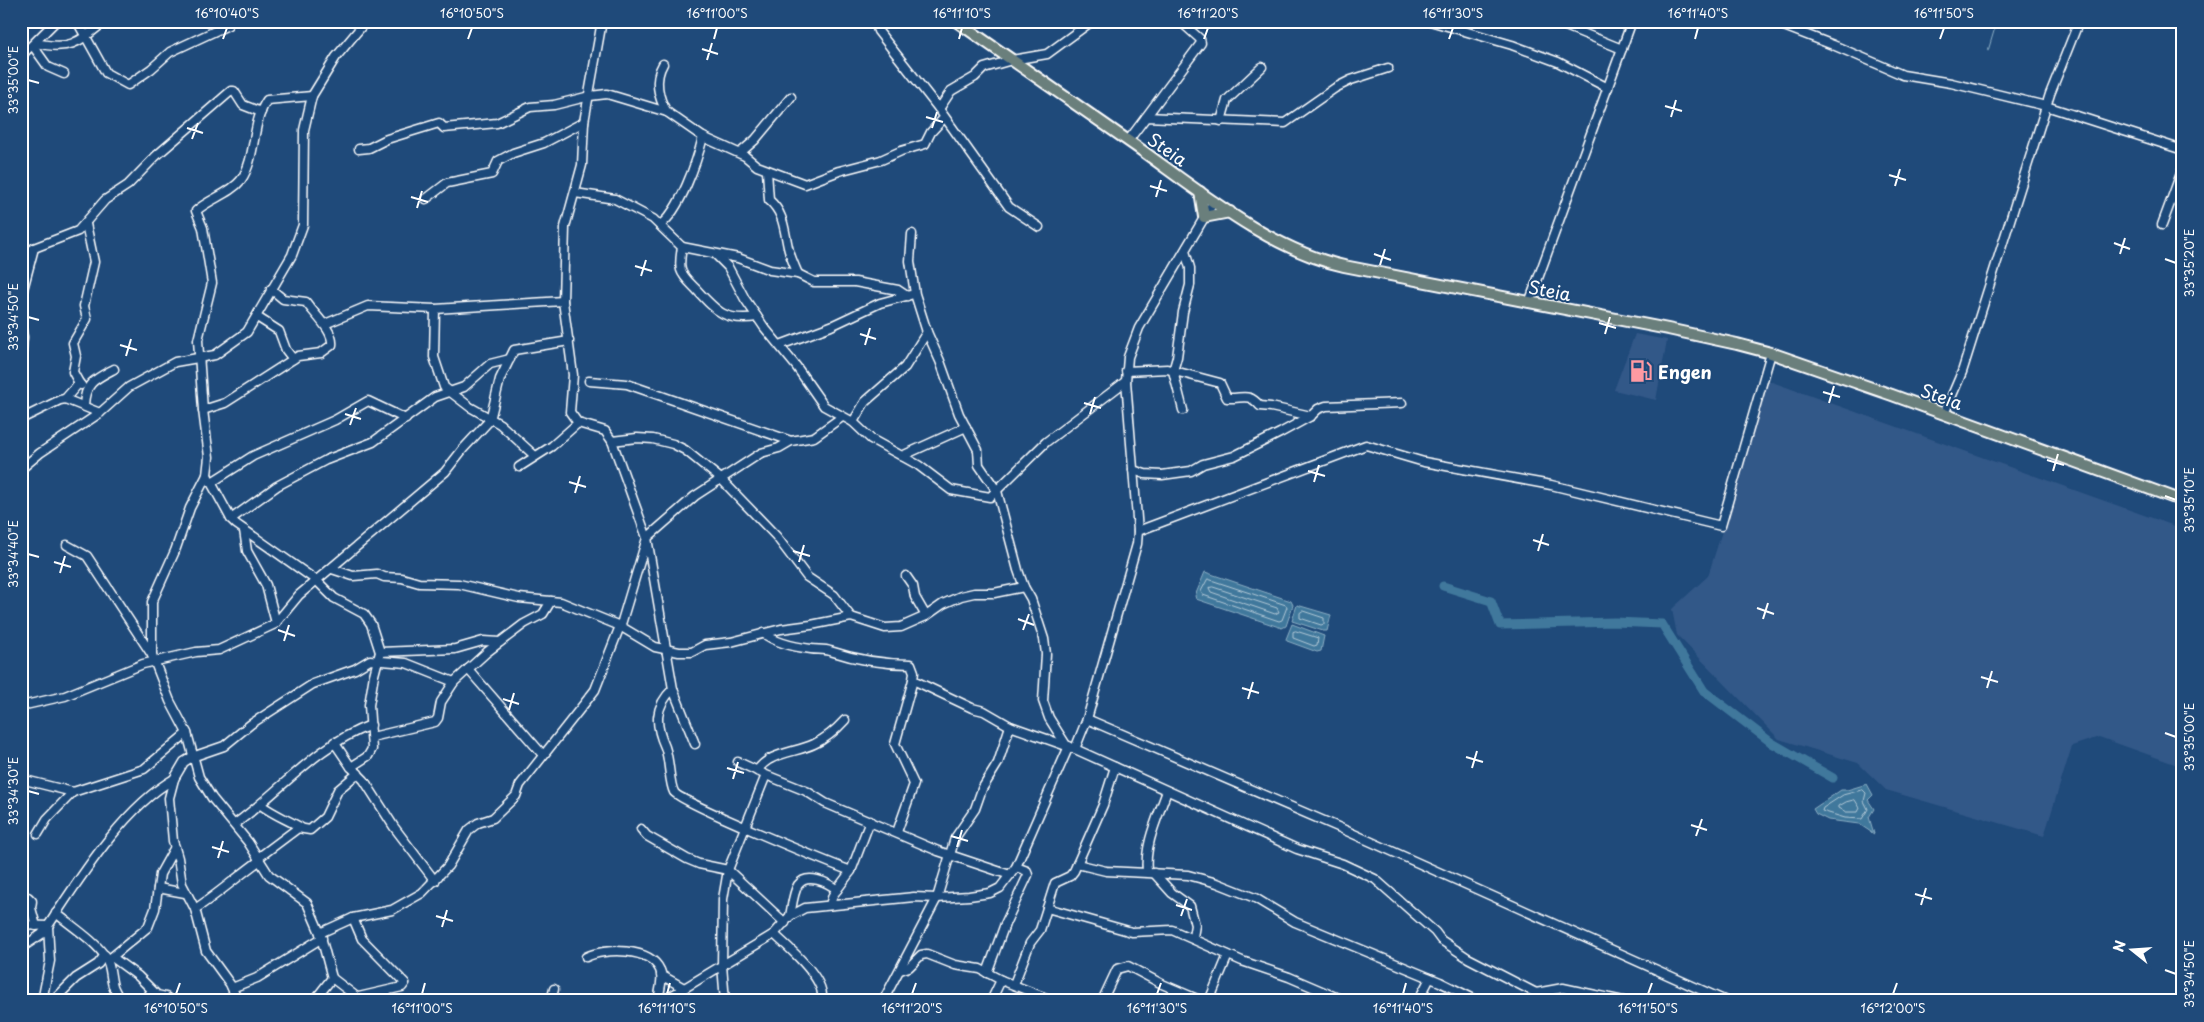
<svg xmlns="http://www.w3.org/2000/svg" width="2204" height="1022" font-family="'Playpen Sans',sans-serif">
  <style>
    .built { fill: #335888 }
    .water { fill: #40789c; stroke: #8caec4 }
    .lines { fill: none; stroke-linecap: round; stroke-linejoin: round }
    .shore { stroke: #b3c9d7; stroke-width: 1 }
    .stream { stroke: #8caec4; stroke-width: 1 }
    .river { stroke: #40789c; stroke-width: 9 }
    .minor-casing { stroke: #fff; stroke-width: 11 }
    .major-casing { stroke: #fff; stroke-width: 14 }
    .minor { stroke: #1f4a7a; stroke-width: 8 }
    .major { stroke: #6b7f7c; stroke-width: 10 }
    .ticks { fill: none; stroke: #fff; stroke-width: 2 }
    .labels { text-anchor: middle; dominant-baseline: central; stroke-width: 4; stroke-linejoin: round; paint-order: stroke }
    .street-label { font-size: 18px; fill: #fff; stroke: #1f4a7a }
    .poi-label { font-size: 18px; font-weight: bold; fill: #fff; stroke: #1f4a7a; text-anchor: start }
    .neatline { fill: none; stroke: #fff; stroke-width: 2 }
    .ticks-label { font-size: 12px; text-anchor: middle; fill: #fff }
  </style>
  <rect width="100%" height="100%" fill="#1f4a7a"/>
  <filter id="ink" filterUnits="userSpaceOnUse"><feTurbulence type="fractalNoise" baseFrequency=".02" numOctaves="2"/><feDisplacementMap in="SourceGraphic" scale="10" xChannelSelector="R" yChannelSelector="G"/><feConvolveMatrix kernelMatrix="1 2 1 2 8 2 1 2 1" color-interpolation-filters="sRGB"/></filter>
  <g filter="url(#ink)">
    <!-- built -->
    <g class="built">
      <path d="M1635,334l32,6 -11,60 -42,-10z"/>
      <path d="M1769,381l414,148v238l-84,-30 -27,9 -28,90 -158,-46 -28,-27 -79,-24 -102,-104 -5,-26 36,-33z"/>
    </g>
    <!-- water -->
    <g class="water">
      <path d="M1205,572l86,29 2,4 -7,21 -4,2 -86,-29 -1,-3z"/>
      <path d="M1297,605l34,10 -4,16h-4l-31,-10z"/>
      <path d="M1292,624l32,12 -3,15 -4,1 -30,-11 -1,-2z"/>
      <path d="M1867,784l6,11 -5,5 6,9 -5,8 5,17 -15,-10 -31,-4 -12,-6 -3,-5 28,-19h6z"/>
    </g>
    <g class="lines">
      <!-- shore -->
      <g class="shore">
        <path d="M1208,579l78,26 1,2 -5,13 -3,1 -76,-26 -2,-3z"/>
        <path d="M1213,587l64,21 2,4 -4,2 -64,-22 -2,-4z"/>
        <path d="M1303,611l21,7v6l-3,1 -21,-7v-5z"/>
        <path d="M1296,631l22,7 -1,7 -3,1 -21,-8v-6z"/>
        <path d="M1863,790l3,3 -2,8 4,8 -6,10 -17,-1 -23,-7 1,-3 20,-13z"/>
        <path d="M1855,800l5,8 -2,4h-12l-7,-4v-2l7,-4z"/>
      </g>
      <!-- stream -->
      <path class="stream" d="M1988,51l9,-30"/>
      <!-- river -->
      <path class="river" d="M1443,586l48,15 9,24 115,-3 47,2 42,67 68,52 61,35"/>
      <defs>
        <g id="minor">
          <path d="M77,21l29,52 22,12 23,-16 19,-17 58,-27"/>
          <path d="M602,21l-18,101 -2,43 -17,62 -2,74 10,74 -3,37 8,11 27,8 7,10 35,97 26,151c-19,18 -18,36 -8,58 5,14 4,36 9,45 5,10 156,71 177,79"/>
          <path d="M875,21l3,10 61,78 70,98 30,20"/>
          <path d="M1430,21l82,24 46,17 50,26"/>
          <path d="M1553,21l69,28"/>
          <path d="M1771,21l62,24 70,30 48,8 95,23 137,44"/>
          <path d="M36,43c35,8 43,-1 69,-22"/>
          <path d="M33,46l15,21 16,7"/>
          <path d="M21,56l35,-35"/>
          <path d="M663,64c-9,15 -5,34 4,48"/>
          <path d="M312,96l-45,4c-16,23 -10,57 -26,80 -11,14 -32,19 -45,31l7,17 9,55 -14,57 5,70 6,47 -2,18 -17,33 -15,43 -23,51v53l18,46 17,32 12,44 13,21 36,44 21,33 38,28 13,30 12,45 -18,23"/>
          <path d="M939,109l12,-18 24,-14 9,-9 28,-8 35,-6 45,-33"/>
          <path d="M1146,117l55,-74 -1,-4 -20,-18"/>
          <path d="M1221,121l6,-21 35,-33"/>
          <path d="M1128,141l18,-24 139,6 50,-35 16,-8 37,-12"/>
          <path d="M359,149l10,-1 18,-9 52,-16 5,5 53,-5 33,-16 24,-2 36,-9 17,-2 60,18 36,25 42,19 12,10 48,18 34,-13 42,-11 20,-9 24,-7 6,-12 13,-14"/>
          <path d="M740,153l15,-13 36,-43"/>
          <path d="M767,171l2,29c15,13 15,29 19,47 2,9 6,18 10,27"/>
          <path d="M575,193l40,6 38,20 29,28c-1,7 -3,16 -1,23 2,7 10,14 15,19 20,22 29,33 61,28"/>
          <path d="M426,199l21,-16 45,-9 6,-13 15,-8 31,-10 40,-21"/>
          <path d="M660,225c20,-14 37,-64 43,-88"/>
          <path d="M2162,225l21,-57"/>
          <path d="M912,234l-2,27 5,33 12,38 13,29 19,53 19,36 1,15 18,26 21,79 6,17 7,12 13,40 2,15 -3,47 6,17 17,27"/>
          <path d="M682,247l56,11 32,12 28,4 16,8h41l43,8 9,6"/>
          <path d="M715,254l13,13 17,32 19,28 32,39 28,40 29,16 18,17 47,26 33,25 39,7 56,-55 80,-61"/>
          <path d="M21,256l13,-8 44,-17 27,-31 23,-15 28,-29 75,-65h3l9,14 18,7"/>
          <path d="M21,297l13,-49"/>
          <path d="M1529,303l103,-282"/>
          <path d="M435,309l-1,48 10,30 26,20 30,17 35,32"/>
          <path d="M257,317l22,14 7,19 7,9"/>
          <path d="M325,324l43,-18 67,3 128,-8"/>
          <path d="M21,325l2,12 -2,24"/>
          <path d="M780,345l51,-19 49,-23 30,-8"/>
          <path d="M1126,371l41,-2 53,14 7,15c16,1 21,-6 33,8l11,1 40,9"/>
          <path d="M589,381l38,3 164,57"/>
          <path d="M79,383l-6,-11 3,-16 -3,-13 14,-24 -3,-13 10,-44 -8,-38"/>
          <path d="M65,399l14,-16 2,2"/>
          <path d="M84,405c1,-22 11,-26 30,-36"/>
          <path d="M203,410l22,-7 73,-47 23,-3 11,-8c2,-14 -18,-31 -26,-43l-23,-3 -12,-10"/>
          <path d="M1183,410l-10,-39 4,-14 6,-45 7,-27v-17l-5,-17"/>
          <path d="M1944,414l18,-42 88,-278 29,-73"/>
          <path d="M21,419l39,-19 5,-1 35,14"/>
          <path d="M853,422l12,-20 40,-35 22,-35"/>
          <path d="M612,441l25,-3 16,1 20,5 12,6 36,29 55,57 31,41 27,18 17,22"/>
          <path d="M902,456l64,-29"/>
          <path d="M519,467l33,-21 26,-23"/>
          <path d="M21,469l19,-16 60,-40 29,-26 46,-25 40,-7 32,-23 45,-77 11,-30 1,-95 8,-34 24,-39 30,-36"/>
          <path d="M1133,470l12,4 17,1 29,-4 12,-7 31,-8 46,-23 31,-17 7,-7 8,-3 76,-3"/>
          <path d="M207,475l24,44 5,5 81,57 17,17 30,16 7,10 9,28 -6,23 -5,30 3,44 -4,7 -17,11 13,13 30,47 41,54"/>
          <path d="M212,482l41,-26 82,-36 33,-19 38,18"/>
          <path d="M231,519l46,-33 49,-26 47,-18 62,-45 29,-10 26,-23 20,-5"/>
          <path d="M244,530l3,21 19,34 10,38"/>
          <path d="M1138,531l228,-86 58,17 127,23 170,41 50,-173"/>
          <path d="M67,545l20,11 65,99"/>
          <path d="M332,569l21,7 24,-2 7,3 18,1 17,5 40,1 60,14 42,4 59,24 35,21 24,5h13l13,-7 26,-3 50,-13 30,-4 40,-8 34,11 16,-1 25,-11 17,-12 18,-8 13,-3h20l30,-6"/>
          <path d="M906,576l7,10 2,11 11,19"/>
          <path d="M763,633c13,10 32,14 48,16 6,1 14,0 19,2 27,9 52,13 81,13l3,8 -1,8 -18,64 19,40 -17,48"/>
          <path d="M380,652l75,-3 28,-8 17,1"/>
          <path d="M468,669l75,86"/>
          <path d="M913,680l59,28 12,3 26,15 65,23 222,100 46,15 32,15 60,53 6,8 27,18 68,35 27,-5 60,13"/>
          <path d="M673,689l22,55"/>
          <path d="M21,706l44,-10 78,-32 53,-12 23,-2 56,-26 24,-29 146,-123 18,-23 27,-29 10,-41 14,-29 55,-9"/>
          <path d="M1087,719l251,108 388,174"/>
          <path d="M372,737l63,-15 3,-4 3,-16 13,-20 33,-30 37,-28 19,-10 8,-13"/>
          <path d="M334,742l17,25"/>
          <path d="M1075,749l12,-30 50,-175 1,-13 -12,-150 2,-24 11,-29 75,-127"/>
          <path d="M738,762l24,11"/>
          <path d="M757,771c12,-19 38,-18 57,-27 13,-6 22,-14 31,-24"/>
          <path d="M21,779l52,13 71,-23 43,-36"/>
          <path d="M261,805c12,9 25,14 39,22"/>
          <path d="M235,824c46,-33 81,-79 136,-99"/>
          <path d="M641,829l6,7 40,23 12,5 29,6 57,53"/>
          <path d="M38,834l9,-15 26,-27"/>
          <path d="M258,858l40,-30 12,2 15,-13 13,-27 20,-17"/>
          <path d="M1077,864l29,7 82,4 29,8 38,15 40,24 145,60 38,19"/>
          <path d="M1147,872c-3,-28 11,-55 20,-81"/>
          <path d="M1154,873l18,20 18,13 5,19 -2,12"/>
          <path d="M158,888l27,5"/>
          <path d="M21,897h7l4,4 -1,7 5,18"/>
          <path d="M830,905l3,-10 18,-24 19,-50"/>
          <path d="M1047,908l85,24 40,-2 70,31 47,16 56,24"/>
          <path d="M195,909c23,-15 42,-32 64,-48"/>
          <path d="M56,913c14,12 41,29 50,45 8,14 1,27 16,43"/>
          <path d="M790,916c2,-9 3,-23 8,-31 9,-13 31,-2 39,5"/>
          <path d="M21,925l27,1c32,-48 75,-118 126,-147"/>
          <path d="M320,933l33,-15 39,-8 30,-17 26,-27 21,-36 9,-7 15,-5 23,-22 4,-11 75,-95 27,-69 25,-83 48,-42 66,-43 18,-5 12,-7 23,-4 28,-20"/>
          <path d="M774,934c13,12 55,47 47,67"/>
          <path d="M21,948l21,-14 6,-8"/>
          <path d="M112,957l26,19 19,19 9,2 5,4"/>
          <path d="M586,957c18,-9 64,-10 74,13 4,8 -1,22 -2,31"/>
          <path d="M107,961l41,-34 7,-18 5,-35 15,-27"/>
          <path d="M900,970l9,-3 12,-12 6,-1 28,11 25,4 21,11 53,21"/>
          <path d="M987,973l18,-49 23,-49 -1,-4 -11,-4"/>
          <path d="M661,975l23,13"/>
          <path d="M332,978l26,20"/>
          <path d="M1014,984l16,-41 10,-13 15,-47 15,-7 4,-5 29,-66 12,-38"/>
          <path d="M232,988l25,-10 65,-40"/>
          <path d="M42,1001l8,-40 -2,-35"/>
          <path d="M53,1001l23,-23 22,-14 7,-9"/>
          <path d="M144,1001l8,-10"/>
          <path d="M238,1001l-8,-17 -24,-33 -11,-42 -13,-25 -4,-26 -5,-17 -4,-43 5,-19 10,-17 8,-5 32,-11 27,-22 62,-40 42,-15 15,-9 36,3 48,19"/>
          <path d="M341,1001l61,-14 3,-4 -43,-44 -9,-21"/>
          <path d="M551,1001l3,-12"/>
          <path d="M663,1001l111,-67 16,-18 15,-8 109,-11 23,1 32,-2 21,-3 10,-5 16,-21 53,-121"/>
          <path d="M725,1001l-3,-36 1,-66 5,-29 38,-95 40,16 19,12 113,48 72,24"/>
          <path d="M883,1001l54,-103 18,-60 20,-29 7,-20 16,-26 12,-37"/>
          <path d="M991,1001l10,-21"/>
          <path d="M1102,1001l15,-32 11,-3 34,18 40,17"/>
          <path d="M1209,1001l19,-46"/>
          <path d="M1418,1001l12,-23"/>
        </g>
        <g id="major">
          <path d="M956,21c61,42 121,84 181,126 62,44 133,103 207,119l324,63 69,15 34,9 121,42 291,106"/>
          <path d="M1200,192l4,25 26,-5"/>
        </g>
      </defs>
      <!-- minor casing -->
      <use href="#minor" class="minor-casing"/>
      <!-- major casing -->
      <use href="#major" class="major-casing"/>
      <!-- minor -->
      <use href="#minor" class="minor"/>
      <!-- major -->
      <use href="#major" class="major"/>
    </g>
  </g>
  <!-- ticks -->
  <path class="ticks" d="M223,39l4,-11M468,39l4,-11M714,39l3,-11M959,39l3,-11M1204,39l4,-11M1449,39l4,-11M1695,39l3,-11M1940,39l4,-11M702,49l16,5M707,60l5,-17M28,80l11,3M1665,106l17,5M926,117l17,5M1671,117l5,-17M187,128l16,5M932,128l5,-16M192,139l6,-16M1889,175l17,5M1150,186l17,5M1895,186l5,-17M411,197l17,5M1156,197l5,-17M417,208l5,-17M2114,243l16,6M1374,254l17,6M2120,254l5,-16M2165,259l11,4M1380,265l5,-16M635,266l17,5M641,276l5,-16M28,317l11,3M1599,323l17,5M860,334l16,5M1605,334l5,-17M120,345l17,5M865,345l5,-17M126,356l5,-17M1823,392l17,5M1084,403l17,5M1829,403l5,-17M345,414l16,5M1090,414l5,-17M350,425l6,-17M2047,460l17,5M1308,471l17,5M2053,471l5,-17M569,482l17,5M1314,482l5,-17M575,493l5,-17M2165,496l11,4M1533,540l16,5M793,551l17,5M1538,551l5,-17M28,554l11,3M54,562l17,5M799,562l5,-17M60,573l5,-17M1757,608l17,6M1018,619l16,6M1763,619l5,-16M278,630l17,6M1023,630l6,-16M284,641l5,-16M1981,677l17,5M1242,688l17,5M1987,688l5,-17M503,699l16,5M1248,699l5,-17M509,710l5,-17M2165,733l11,4M1466,757l17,5M727,768l17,5M1472,768l5,-17M733,779l5,-17M28,791l11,3M1691,825l16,5M951,836l17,5M1696,836l6,-17M212,847l17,5M957,847l5,-17M218,858l5,-17M1915,894l17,5M1176,905l16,5M1921,905l5,-17M436,916l17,5M1181,916l6,-17M442,927l5,-17M2165,970l11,4M176,994l4,-11M422,994l3,-11M667,994l3,-11M912,994l4,-11M1157,994l4,-11M1403,994l3,-11M1648,994l4,-11M1893,994l4,-11"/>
  <!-- icons -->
  <defs>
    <symbol id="fuel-bare" viewBox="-9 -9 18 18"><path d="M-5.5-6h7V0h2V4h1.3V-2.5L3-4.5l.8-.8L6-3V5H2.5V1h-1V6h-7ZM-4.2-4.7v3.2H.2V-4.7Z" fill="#ff9aa2" stroke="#1f4a7a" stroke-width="2.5" paint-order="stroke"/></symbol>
  </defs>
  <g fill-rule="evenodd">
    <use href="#fuel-bare" x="1625" y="355" width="32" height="32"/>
  </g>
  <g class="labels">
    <!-- street labels -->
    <g class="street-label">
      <text transform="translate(1168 149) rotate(35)">Steia</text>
      <text transform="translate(1550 290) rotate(11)">Steia</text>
      <text transform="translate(1942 396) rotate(20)">Steia</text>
    </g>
    <!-- poi labels -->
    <g class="poi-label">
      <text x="1658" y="371">Engen</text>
    </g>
  </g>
  <!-- margin -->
  <rect width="2204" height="1022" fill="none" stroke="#1f4a7a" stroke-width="55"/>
  <!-- north arrow -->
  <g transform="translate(2132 950) rotate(287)" stroke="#1f4a7a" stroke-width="4" paint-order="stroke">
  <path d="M0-4L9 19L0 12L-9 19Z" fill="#ffffff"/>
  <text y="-8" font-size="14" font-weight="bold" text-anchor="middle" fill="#ffffff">N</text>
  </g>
  <rect x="28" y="28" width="2148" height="966" class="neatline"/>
  <g class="ticks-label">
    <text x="227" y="18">16°10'40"S</text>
    <text x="472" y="18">16°10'50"S</text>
    <text x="717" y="18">16°11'00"S</text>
    <text x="962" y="18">16°11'10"S</text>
    <text x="1208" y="18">16°11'20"S</text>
    <text x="1453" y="18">16°11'30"S</text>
    <text x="1698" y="18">16°11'40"S</text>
    <text x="1944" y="18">16°11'50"S</text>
    <text transform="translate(14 80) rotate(-90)" y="4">33°35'00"E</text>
    <text transform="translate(2190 263) rotate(-90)" y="4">33°35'20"E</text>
    <text transform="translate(14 317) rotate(-90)" y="4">33°34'50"E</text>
    <text transform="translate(2190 500) rotate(-90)" y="4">33°35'10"E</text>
    <text transform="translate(14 554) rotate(-90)" y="4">33°34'40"E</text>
    <text transform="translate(2190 737) rotate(-90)" y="4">33°35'00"E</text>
    <text transform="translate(14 791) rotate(-90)" y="4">33°34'30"E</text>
    <text transform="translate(2190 974) rotate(-90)" y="4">33°34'50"E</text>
    <text x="176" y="1013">16°10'50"S</text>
    <text x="422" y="1013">16°11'00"S</text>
    <text x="667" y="1013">16°11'10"S</text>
    <text x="912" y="1013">16°11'20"S</text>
    <text x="1157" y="1013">16°11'30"S</text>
    <text x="1403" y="1013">16°11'40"S</text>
    <text x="1648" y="1013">16°11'50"S</text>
    <text x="1893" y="1013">16°12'00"S</text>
  </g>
</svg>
